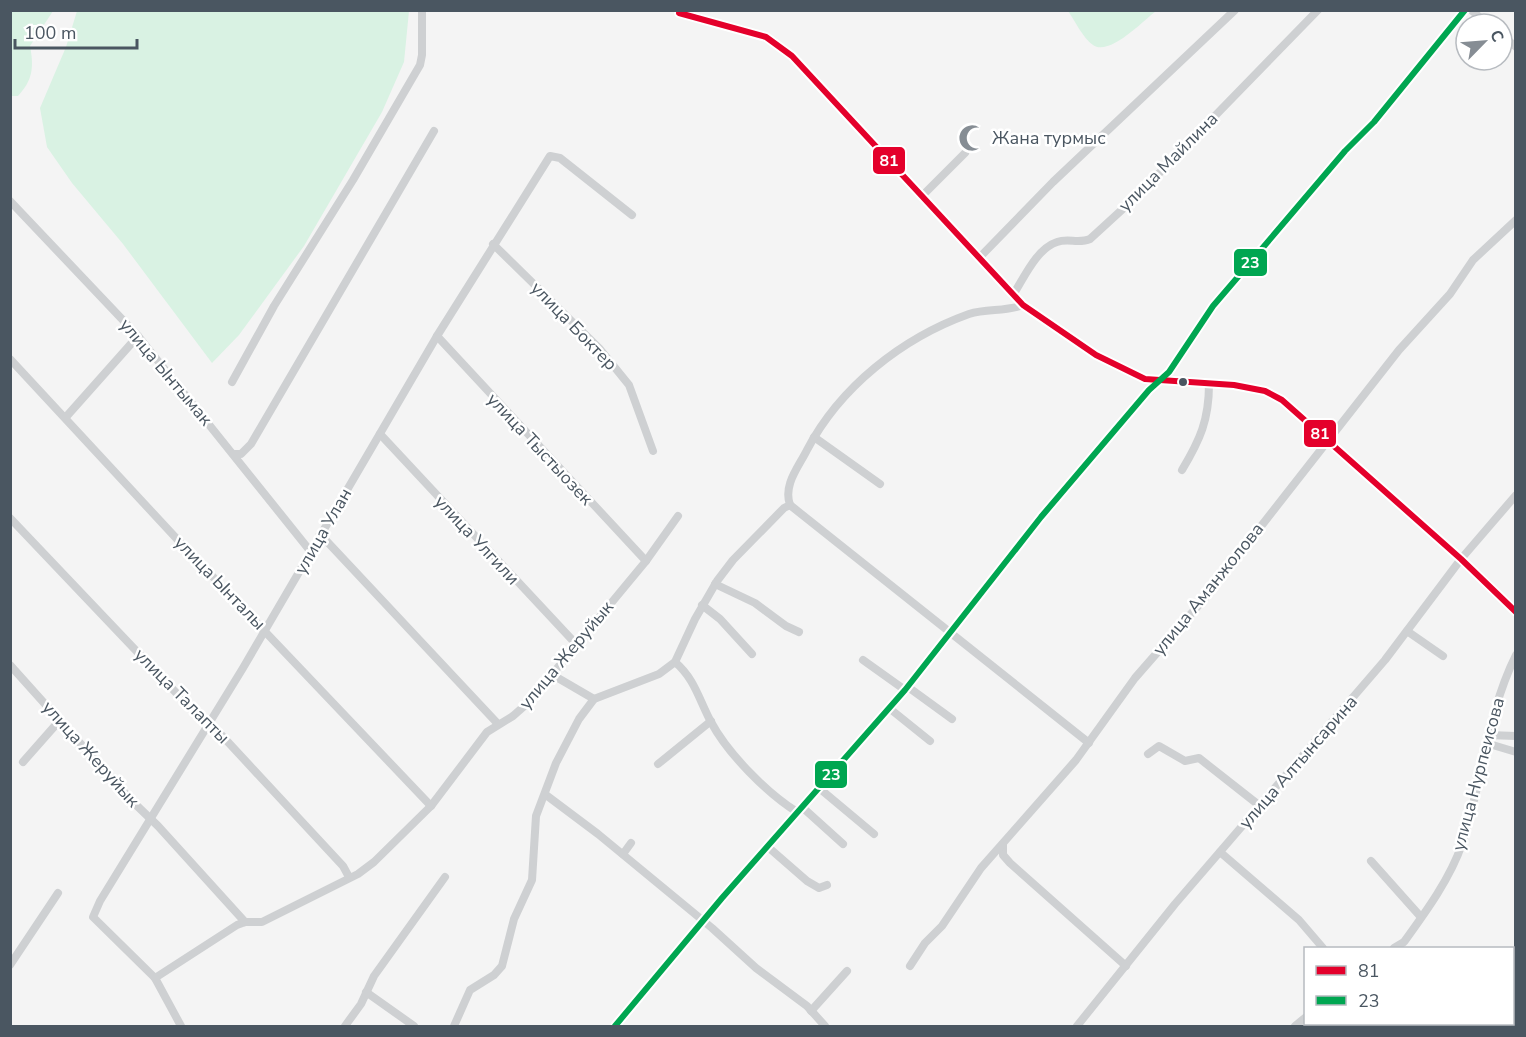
<svg xmlns="http://www.w3.org/2000/svg" width="1526" height="1037" font-family="'Nunito Sans',sans-serif">
  <style>
    .green { fill: #d9f2e3 }
    .lines { fill: none; stroke-linecap: round; stroke-linejoin: round }
    .river { stroke: #aee2f0; stroke-width: 15 }
    .minor { stroke: #ced0d2; stroke-width: 8 }
    .bus-1-casing { stroke: #fff; stroke-width: 10 }
    .bus-2-casing { stroke: #fff; stroke-width: 10 }
    .bus-1 { stroke: #e4002b; stroke-width: 6 }
    .bus-2 { stroke: #00a651; stroke-width: 6 }
    .bus-dot { fill: #4a5661; stroke: #fff; stroke-width: 2 }
    .labels { text-anchor: middle; dominant-baseline: central; stroke-width: 5; stroke-linejoin: round; paint-order: stroke }
    .poi-label { font-size: 18px; fill: #4a5661; stroke: #fff; text-anchor: start }
    .street-label { font-size: 18px; fill: #4a5661; stroke: #fff }
    .line-badge { stroke: #fff; stroke-width: 2 }
    .badge-label { font-size: 16px; text-anchor: middle; font-weight: bold; fill: #fff }
  </style>
  <rect width="100%" height="100%" fill="#f4f4f4"/>
  <!-- green -->
  <g class="green">
    <path d="M10,11h43l-23,35c4,21 3,34 -12,50h-7z"/>
    <path d="M77,11h332l-5,51 -22,50 -78,134 -65,89 -27,28 -89,-119 -51,-61 -25,-36 -7,-39 26,-61z"/>
    <path d="M1068,11h88c-12,9 -47,46 -63,34 -10,-7 -18,-24 -25,-34z"/>
  </g>
  <g class="lines">
    <!-- river -->
    <path class="river" d="M1513,1026l3,-1"/>
    <!-- minor -->
    <g class="minor">
      <path d="M1471,10l17,14"/>
      <path d="M679,13l87,24 26,19 231,249 73,50 49,24 89,6 31,6 17,9 179,159 55,53"/>
      <path d="M1502,35l14,12"/>
      <path d="M923,195l42,-42"/>
      <path d="M10,201l128,135 173,216"/>
      <path d="M493,244l106,104 30,37 24,66"/>
      <path d="M979,258l74,-76 182,-172"/>
      <path d="M1013,295c11,-17 23,-46 44,-53 11,-4 22,2 33,-3l47,-43 181,-186"/>
      <path d="M437,336l209,225"/>
      <path d="M10,359l166,179 255,268"/>
      <path d="M232,382l42,-76 79,-126 67,-115 2,-10v-45"/>
      <path d="M66,417l72,-81"/>
      <path d="M380,434l196,210"/>
      <path d="M814,437l66,47"/>
      <path d="M234,454h7l10,-10 183,-313"/>
      <path d="M1182,470c18,-30 27,-50 27,-86"/>
      <path d="M790,505l299,238"/>
      <path d="M10,518l191,201 13,8 129,139 6,11"/>
      <path d="M320,534l178,190"/>
      <path d="M715,584l40,19 31,23 13,6"/>
      <path d="M702,605l18,14 32,35"/>
      <path d="M1407,631l36,25"/>
      <path d="M863,660l42,30"/>
      <path d="M675,662c20,17 24,38 36,60 17,32 56,71 86,90"/>
      <path d="M10,665l122,136 26,25 87,96"/>
      <path d="M551,674l43,25"/>
      <path d="M908,687l44,32"/>
      <path d="M889,708l41,33"/>
      <path d="M1488,735l28,1"/>
      <path d="M1486,743l30,9"/>
      <path d="M1148,754l11,-8 26,15 14,-3 61,48"/>
      <path d="M23,762l37,-42"/>
      <path d="M658,764l53,-43"/>
      <path d="M819,788l55,46"/>
      <path d="M546,795l52,39 114,94 44,40 51,38 18,20"/>
      <path d="M802,807l41,37"/>
      <path d="M1003,845v10l7,8 116,103"/>
      <path d="M768,847l39,34 12,7 8,-3"/>
      <path d="M1220,852l79,68 24,28"/>
      <path d="M623,854l8,-11"/>
      <path d="M1371,861l49,55"/>
      <path d="M1394,948l10,-6c21,-29 46,-63 58,-98 21,-63 24,-129 54,-189"/>
      <path d="M10,965l48,-72"/>
      <path d="M910,966l15,-23 17,-17 39,-58 95,-108 59,-82 69,-79 195,-249 51,-56 23,-34 43,-40"/>
      <path d="M155,978l82,-53 8,-3h17l96,-48 16,-12 57,-56 56,-74 26,-16 17,-15 116,-140 32,-45"/>
      <path d="M366,992l48,34"/>
      <path d="M811,1011l36,-40"/>
      <path d="M181,1026l-26,-48 -62,-61 7,-16 143,-233 194,-332 113,-180 10,2 72,57"/>
      <path d="M345,1026l16,-22 13,-28 71,-99"/>
      <path d="M454,1026l16,-36 24,-15 8,-9 12,-47 18,-39 4,-64 20,-53 23,-44 15,-20 65,-25 16,-12 20,-43 22,-38 16,-21 51,-52 6,-3c-7,-20 8,-37 17,-55 33,-63 95,-112 162,-136 18,-6 36,-2 54,-9"/>
      <path d="M615,1026l107,-128 183,-208 136,-173 108,-127 20,-18 44,-66 24,-28 108,-127 29,-29 91,-112"/>
      <path d="M1077,1026l98,-122 210,-244 76,-101 55,-64"/>
      <path d="M1295,1026l11,-9"/>
    </g>
    <defs>
      <path id="bus-1" d="M679,13l87,24 26,19 231,249 73,50 49,24 89,6 31,6 17,9 179,159 55,53"/>
      <path id="bus-2" d="M615,1026l107,-128 183,-208 136,-173 108,-127 20,-18 44,-66 24,-28 108,-127 29,-29 91,-112"/>
    </defs>
    <!-- bus-1 casing -->
    <use href="#bus-1" class="bus-1-casing"/>
    <!-- bus-2 casing -->
    <use href="#bus-2" class="bus-2-casing"/>
    <!-- bus-1 -->
    <use href="#bus-1" class="bus-1"/>
    <!-- bus-2 -->
    <use href="#bus-2" class="bus-2"/>
  </g>
  <!-- icons -->
  <defs>
    <symbol id="mosque-bare" viewBox="-9 -9 18 18"><path d="M3.5-4.9A6 6 0 1 0 3.5 4.9A5 5 0 1 1 3.5-4.9Z" fill="#868d94" stroke="#fff" stroke-width="2.5" paint-order="stroke"/></symbol>
  </defs>
  <g fill-rule="evenodd">
    <use href="#mosque-bare" x="953" y="119" width="38" height="38"/>
  </g>
  <!-- markers -->
  <circle class="bus-dot" cx="1183" cy="382" r="5"/>
  <g class="labels">
    <!-- poi labels -->
    <g class="poi-label">
      <text x="992" y="138">Жана турмыс</text>
    </g>
    <!-- street labels -->
    <g class="street-label">
      <text transform="translate(1168 162) rotate(-45)">улица Майлина</text>
      <text transform="translate(574 326) rotate(46)">улица Боктер</text>
      <text transform="translate(166 372) rotate(50)">улица Ынтымак</text>
      <text transform="translate(540 449) rotate(47)">улица Тыстыозек</text>
      <text transform="translate(323 531) rotate(-60)">улица Улан</text>
      <text transform="translate(477 540) rotate(47)">улица Улгили</text>
      <text transform="translate(220 583) rotate(46)">улица Ынталы</text>
      <text transform="translate(1208 589) rotate(-51)">улица Аманжолова</text>
      <text transform="translate(566 655) rotate(-50)">улица Жеруйык</text>
      <text transform="translate(182 696) rotate(45)">улица Талапты</text>
      <text transform="translate(91 754) rotate(48)">улица Жеруйык</text>
      <text transform="translate(1298 762) rotate(-49)">улица Алтынсарина</text>
      <text transform="translate(1478 774) rotate(-75)">улица Нурпеисова</text>
    </g>
  </g>
  <g class="line-badge">
    <rect x="872" y="146" width="34" height="29" rx="6" fill="#e4002b"/>
    <rect x="1233" y="248" width="35" height="29" rx="6" fill="#00a651"/>
    <rect x="1303" y="419" width="34" height="29" rx="6" fill="#e4002b"/>
    <rect x="814" y="760" width="34" height="29" rx="6" fill="#00a651"/>
  </g>
  <g class="badge-label">
    <text x="889" y="166">81</text>
    <text x="1250" y="268">23</text>
    <text x="1320" y="439">81</text>
    <text x="831" y="780">23</text>
  </g>
  <!-- border -->
  <rect width="1526" height="1037" fill="none" stroke="#4a5661" stroke-width="24"/>
  <!-- legend -->
  <rect x="1304" y="947" width="210" height="78" fill="#ffffff" stroke="#b7bbc0" stroke-width="1.5"/>
  <rect x="1316" y="966" width="30" height="9" fill="#e4002b" stroke="#b7bbc0" stroke-width="1.5"/>
  <text x="1358" y="977" font-size="18" fill="#4a5661">81</text>
  <rect x="1316" y="996" width="30" height="9" fill="#00a651" stroke="#b7bbc0" stroke-width="1.5"/>
  <text x="1358" y="1007" font-size="18" fill="#4a5661">23</text>
  <!-- north arrow -->
  <g transform="translate(1484 42) rotate(65)"><circle r="28" fill="#ffffff" stroke="#b7bbc0" stroke-width="1.5"/>
  <path d="M0-4.5L10 22L0 15L-10 22Z" fill="#868d94"/>
  <text y="-9" font-size="16" font-weight="bold" text-anchor="middle" fill="#4a5661">С</text>
  </g>
  <!-- scale -->
  <path d="M15 39v9h122v-9" fill="none" stroke="#4a5661" stroke-width="3"/>
  <text x="24" y="39" font-size="18" fill="#4a5661" stroke="#ffffff" stroke-width="4.5" paint-order="stroke">100 m</text>
</svg>
